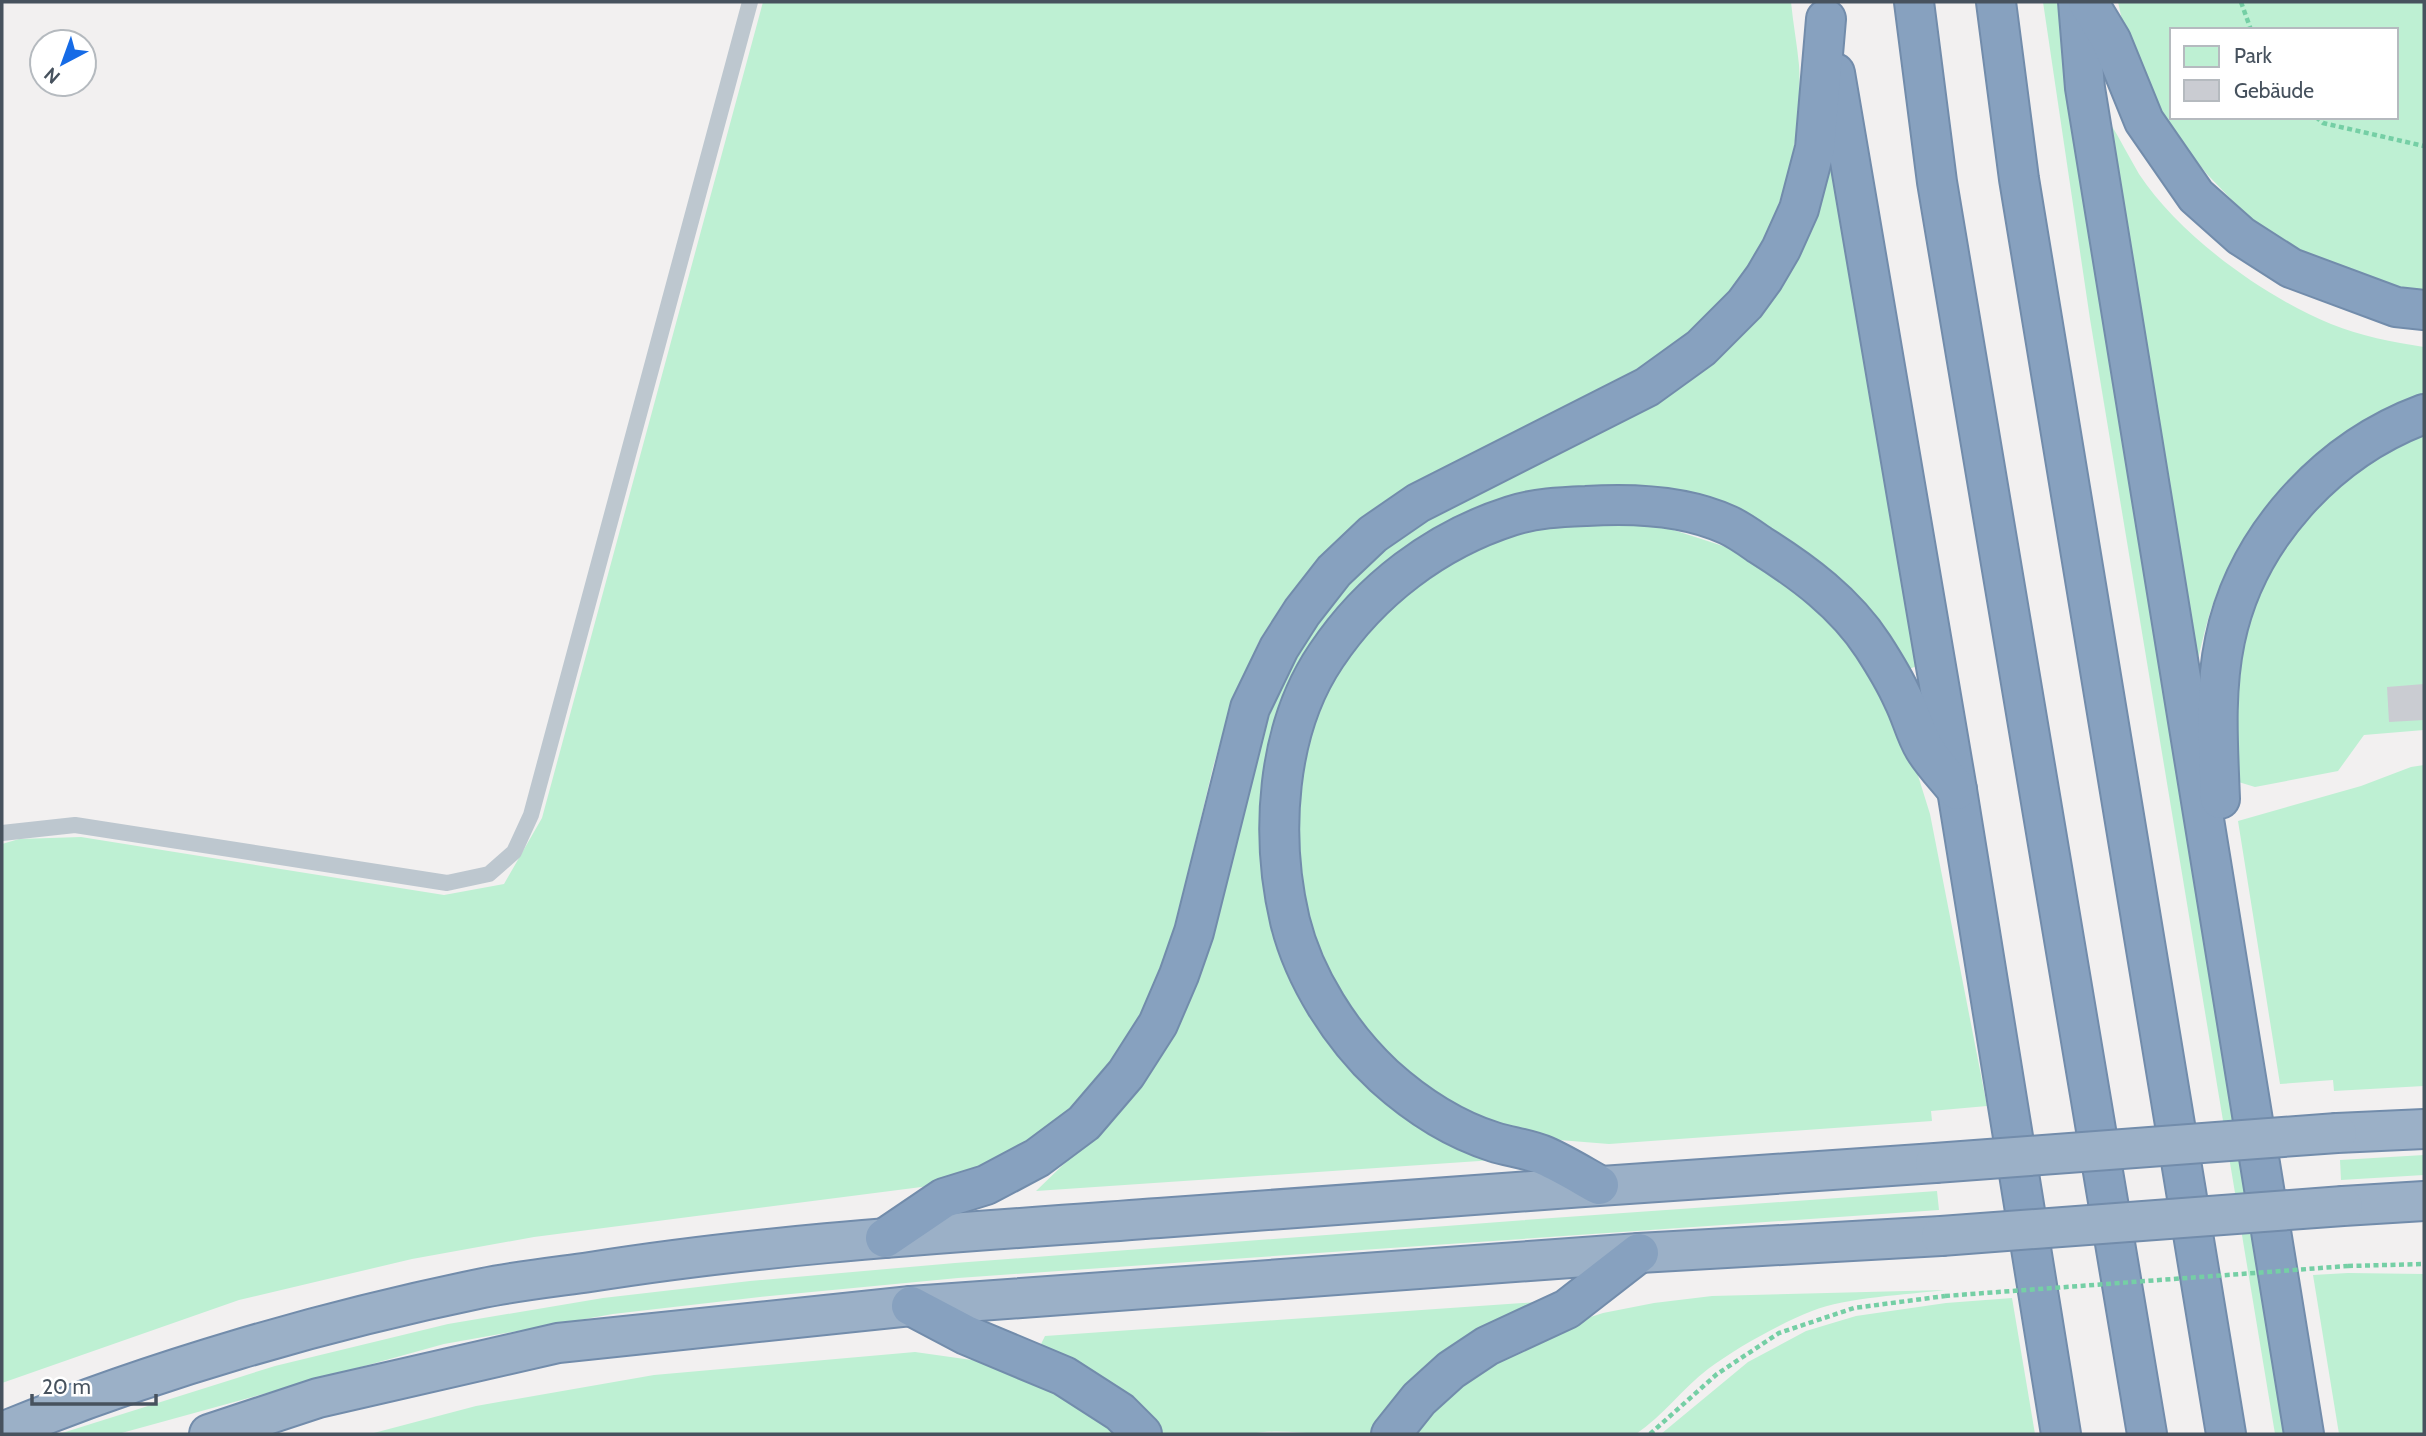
<svg xmlns="http://www.w3.org/2000/svg" width="2426" height="1436" font-family="Cabin,sans-serif">
  <style>
    .green { fill: #bef0d3; fill-rule: evenodd }
    .building { fill: #caccd2 }
    .lines { fill: none; stroke-linecap: round; stroke-linejoin: round }
    .trunk-casing { stroke: #728cab; stroke-width: 42 }
    .motorway-casing { stroke: #728cab; stroke-width: 42 }
    .path { stroke: #75cfa5; stroke-width: 4.5; stroke-dasharray: 5 3.5; stroke-linecap: butt }
    .service { stroke: #bdc7cf; stroke-width: 16 }
    .trunk { stroke: #9bb0c7; stroke-width: 38 }
    .motorway { stroke: #87a1bf; stroke-width: 38 }
    .trunk-bridge-casing { stroke: #728cab; stroke-width: 42; stroke-linecap: butt }
    .path-bridge { stroke: #75cfa5; stroke-width: 4.5; stroke-dasharray: 5 3.5; stroke-linecap: butt }
    .trunk-bridge { stroke: #9bb0c7; stroke-width: 38 }
  </style>
  <rect width="100%" height="100%" fill="#f2f0f0"/>
  <!-- green -->
  <g class="green">
    <path d="M763,2h1028c2,21 6,42 8,63 5,86 -23,177 -81,241 -24,27 -52,48 -81,68l-310,178 -42,48 -26,41 -28,65 -18,61 -38,161 -12,42 -21,47 -30,48 -34,41 -39,30 -57,31 -45,18 -403,52 -122,22 -173,41 -237,83v-539l17,-5 62,-2 363,58 60,-11 38,-66z"/>
    <path d="M2043,2h14l232,1432h-14l-185,-1115z"/>
    <path d="M2118,2h306v293l-23,-3 -106,-41 -47,-34 -42,-44 -41,-53 -39,-82zM2172,30h224v87h-224z"/>
    <path d="M2110,123c10,16 19,34 29,51 41,62 124,122 192,150 30,12 61,18 93,23v47c-17,8 -37,15 -53,24 -65,37 -125,104 -153,173 -10,23 -15,48 -21,72l-9,-22z"/>
    <path d="M1833,130l90,534 -17,6 -116,-125 -272,-46 -223,181 4,313 195,167 -458,31 60,-58 165,-413 50,-97 73,-78 55,-37 265,-141z"/>
    <path d="M2424,434v296l-60,5 -26,36 -83,16 -23,-7 6,-130 26,-70 18,-32 20,-25 41,-42 31,-22z"/>
    <path d="M1568,523l93,3 62,20 50,24 46,38 37,42 55,103 19,61 57,292 -56,5 1,10 -323,23 -75,-6 -76,-29 -62,-42 -61,-76 -26,-55 -16,-89 14,-116 34,-68 27,-35 72,-63 50,-23 40,-11z"/>
    <path d="M2424,765v321l-90,5 -1,-11 -53,4 -42,-263 123,-35 50,-19z"/>
    <path d="M2424,1155v20l-83,5 -1,-20z"/>
    <path d="M1937,1191l2,19 -981,68 -198,19 -147,17 -169,30 -326,90h-59l216,-68 173,-42 155,-26 147,-17 205,-18 597,-45z"/>
    <path d="M2348,1273l76,1v160h-85l-26,-159z"/>
    <path d="M1945,1290c-39,5 -98,7 -133,21 -33,13 -76,37 -104,58 -26,20 -45,47 -72,65h-226l70,-68 86,-41 37,-12 51,-10 58,-7z"/>
    <path d="M2012,1298l23,136h-374l87,-72 58,-31 50,-15 90,-13z"/>
    <path d="M1537,1302l-57,28 -104,97 -4,7c-17,0 -33,1 -50,0 -24,-1 -47,-5 -71,0h-88l-15,-18 -108,-70 5,-10z"/>
    <path d="M915,1352l71,10 87,37 46,35h-749l106,-28 178,-31z"/>
  </g>
  <!-- building -->
  <path class="building" d="M2424,684v36l-35,2 -2,-35z"/>
  <g class="lines">
    <defs>
      <g id="trunk">
        <path d="M2337,1133l87,-4"/>
        <path d="M2343,1206l81,-5"/>
        <path d="M2,1432c151,-62 321,-111 481,-144 35,-7 71,-11 107,-16 188,-30 379,-40 569,-54 259,-19 517,-38 776,-55"/>
        <path d="M209,1434l109,-36 240,-55 353,-37 728,-53 302,-17"/>
      </g>
      <g id="motorway">
        <path d="M1914,2l23,180 210,1252"/>
        <path d="M1996,2l23,177 207,1255"/>
        <path d="M2078,2l7,86 219,1346"/>
        <path d="M2088,2l23,38 33,81 52,75 45,40 50,32 105,39 28,3"/>
        <path d="M1835,73l122,717 104,644"/>
        <path d="M2220,799c-2,-53 -6,-107 5,-159 21,-102 102,-190 199,-226"/>
        <path d="M1599,1185c-18,-10 -36,-21 -54,-29 -16,-7 -35,-9 -51,-14 -41,-13 -79,-38 -110,-66 -43,-40 -80,-98 -94,-155 -20,-85 -14,-191 36,-265 44,-66 110,-116 185,-140 24,-8 50,-9 75,-10 47,-3 99,-1 142,19 11,5 22,13 32,20 43,27 85,58 113,101 11,17 22,35 30,53 8,15 12,34 21,49 9,15 22,28 33,42"/>
        <path d="M885,1238l59,-40 42,-13 51,-27 47,-35 42,-49 32,-50 21,-49 15,-43 56,-224 29,-60 23,-36 32,-41 39,-37 45,-31 229,-116 54,-39 44,-44 19,-26 17,-29 18,-40 16,-61 11,-129"/>
        <path d="M911,1306l55,29 98,41 56,36 22,22"/>
        <path d="M1391,1434l28,-35 32,-29 36,-24 80,-37 72,-56"/>
      </g>
    </defs>
    <!-- trunk casing -->
    <use href="#trunk" class="trunk-casing"/>
    <!-- motorway casing -->
    <use href="#motorway" class="motorway-casing"/>
    <!-- path -->
    <g class="path">
      <path d="M2241,2l10,28"/>
      <path d="M2316,117l7,6 101,23"/>
      <path d="M2348,1266l76,-2"/>
      <path d="M1650,1434l67,-60 62,-41 75,-25 91,-12"/>
    </g>
    <!-- service -->
    <path class="service" d="M2,833l73,-8 372,58 42,-9 25,-22 17,-37 219,-813"/>
    <!-- trunk -->
    <use href="#trunk" class="trunk"/>
    <!-- motorway -->
    <use href="#motorway" class="motorway"/>
    <defs>
      <g id="trunk-bridge">
        <path d="M1935,1163l402,-30"/>
        <path d="M1941,1236l402,-30"/>
      </g>
    </defs>
    <!-- trunk-bridge casing -->
    <use href="#trunk-bridge" class="trunk-bridge-casing"/>
    <!-- path-bridge -->
    <path class="path-bridge" d="M1945,1296l403,-30"/>
    <!-- trunk-bridge -->
    <use href="#trunk-bridge" class="trunk-bridge"/>
  </g>
  <!-- border -->
  <rect width="2426" height="1436" fill="none" stroke="#47525e" stroke-width="7"/>
  <!-- legend -->
  <rect x="2170" y="28" width="228" height="91" fill="#ffffff" stroke="#b5babf" stroke-width="2"/>
  <rect x="2184" y="46" width="35" height="21" fill="#bef0d3" stroke="#b5babf" stroke-width="2"/>
  <text x="2234" y="63" font-size="21" fill="#47525e">Park</text>
  <rect x="2184" y="80" width="35" height="21" fill="#caccd2" stroke="#b5babf" stroke-width="2"/>
  <text x="2234" y="98" font-size="21" fill="#47525e">Gebäude</text>
  <!-- north arrow -->
  <g transform="translate(63 63) rotate(221)"><circle r="33" fill="#ffffff" stroke="#b5babf" stroke-width="2"/>
  <path d="M0-5L12 26L0 18L-12 26Z" fill="#166be6"/>
  <text y="-10" font-size="19" font-weight="bold" text-anchor="middle" fill="#47525e">N</text>
  </g>
  <!-- scale -->
  <path d="M32 1394v10h124v-10" fill="none" stroke="#47525e" stroke-width="3.5"/>
  <text x="42" y="1394" font-size="21" fill="#47525e" stroke="#ffffff" stroke-width="5" paint-order="stroke">20 m</text>
</svg>
